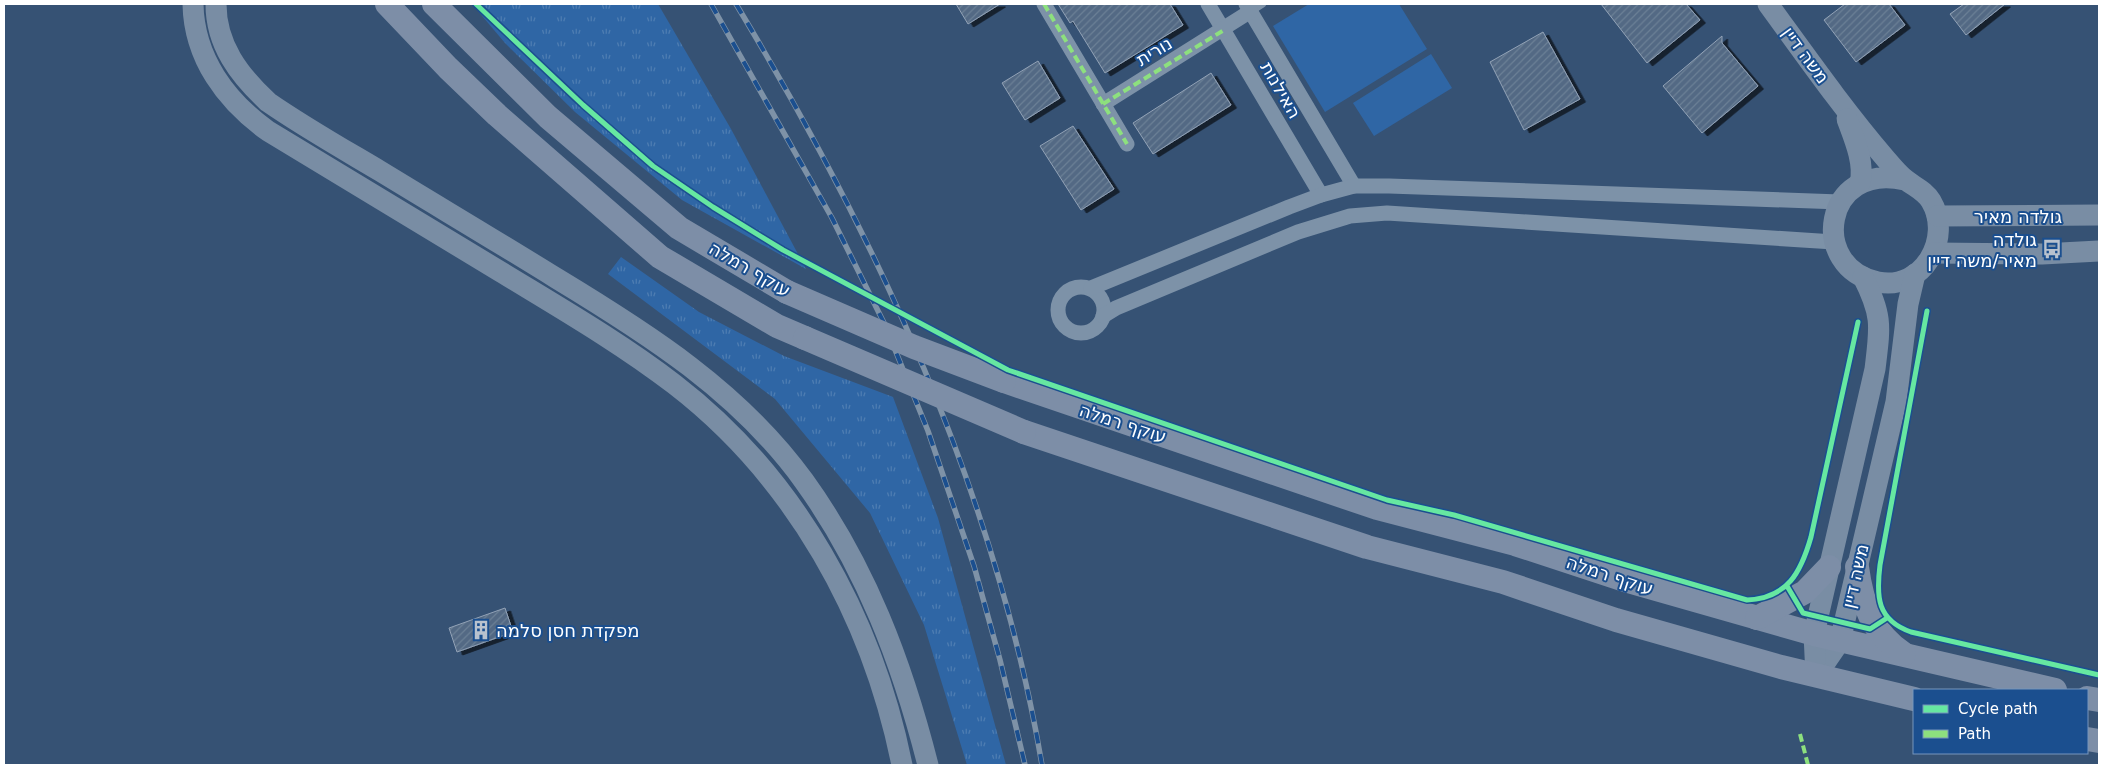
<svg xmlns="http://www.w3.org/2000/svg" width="2103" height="769" font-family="'DejaVu Sans','Noto Sans Hebrew',sans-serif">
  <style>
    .grass { fill: url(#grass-tufts) }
    .park { fill: #2f66a5 }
    .building { fill: url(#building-hatch); stroke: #92a2b6; filter: url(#shadow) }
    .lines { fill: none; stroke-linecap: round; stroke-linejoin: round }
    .lane { stroke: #7d92a8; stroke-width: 8 }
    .street { stroke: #7d92a8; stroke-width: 15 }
    .secondary { stroke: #798da4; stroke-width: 21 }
    .primary { stroke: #7d8ea7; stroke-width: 24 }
    .rail-casing { stroke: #7e92a7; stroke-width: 5.5 }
    .rail { stroke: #1b4f8f; stroke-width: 4; stroke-dasharray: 11; stroke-linecap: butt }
    .primary-bridge { stroke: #7d8ea7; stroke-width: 24 }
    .quiet { stroke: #8de07e; stroke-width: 4; stroke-dasharray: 8 4; stroke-linecap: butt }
    .cycleway-casing { stroke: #1b4f8f; stroke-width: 8 }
    .cycleway { stroke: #66e7a1; stroke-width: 5 }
    .labels { text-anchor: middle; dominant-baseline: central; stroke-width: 4; stroke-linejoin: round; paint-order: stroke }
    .street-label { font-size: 18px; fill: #fff; stroke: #1b4f8f }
    .poi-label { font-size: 18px; fill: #fff; stroke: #1b4f8f; text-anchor: end }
  </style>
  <defs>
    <pattern id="grass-tufts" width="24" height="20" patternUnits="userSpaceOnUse" patternTransform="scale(1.25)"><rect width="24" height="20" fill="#2f66a5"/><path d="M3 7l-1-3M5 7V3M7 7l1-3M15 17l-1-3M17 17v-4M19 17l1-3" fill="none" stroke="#4e7db2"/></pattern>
    <pattern id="building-hatch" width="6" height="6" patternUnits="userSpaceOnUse" patternTransform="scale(1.25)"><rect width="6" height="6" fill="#526984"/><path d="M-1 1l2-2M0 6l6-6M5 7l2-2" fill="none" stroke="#6c8096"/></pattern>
    <filter id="shadow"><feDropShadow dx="5.5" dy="3" stdDeviation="0" flood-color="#0009"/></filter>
  </defs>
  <rect width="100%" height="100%" fill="#365274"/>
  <!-- grass -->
  <g class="grass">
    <path d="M472,4h186l73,125 75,140 -124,-69 -107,-88 -70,-69z"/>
    <path d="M621,257l78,55 85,44 109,41 45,121 68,247h-39l-43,-140 -54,-112 -95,-114 -167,-125z"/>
  </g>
  <!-- park -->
  <g class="park">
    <path d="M1309,4h90l28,45 -102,63 -52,-86z"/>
    <path d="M1431,54l21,34 -78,48 -21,-33z"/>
  </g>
  <!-- building -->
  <g class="building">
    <path d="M956,4h44l-32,20z"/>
    <path d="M1058,4h112l13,21 -78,48 -32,-52 -3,2z"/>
    <path d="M1601,4h85l14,16 -53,43z"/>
    <path d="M1845,4h44l16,21 -49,37 -32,-42z"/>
    <path d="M1964,4h41l-39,31 -16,-21z"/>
    <path d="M1543,32l37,67 -56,31 -34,-68z"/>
    <path d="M1722,36v7l36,43 -56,47 -39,-47z"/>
    <path d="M1038,61l22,37 -35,22 -23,-37z"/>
    <path d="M1211,73l20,32 -78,49 -20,-31z"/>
    <path d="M1073,126l41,63 -33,21 -41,-64z"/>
    <path d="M505,608l8,24 -56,20 -8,-24z"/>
  </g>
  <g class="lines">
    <!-- lane -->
    <path class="lane" d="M1251,11l11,-7"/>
    <!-- street -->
    <g class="street">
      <path d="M1044,4l83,140"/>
      <path d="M1208,4l113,191"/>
      <path d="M1246,4l108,182"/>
      <path d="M1103,104l148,-93"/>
      <circle cx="1081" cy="310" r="23"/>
      <path d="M1091,288l198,-81 32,-12 33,-9h35l451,16"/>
      <path d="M1103,316l13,-8 182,-76 52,-16 37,-3 447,29"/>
    </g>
    <!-- secondary -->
    <g class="secondary">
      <path d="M193,4c1,54 33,97 75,127 78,47 155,94 233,141 59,36 118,70 173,112 121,93 198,232 228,381"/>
      <path d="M216,4c0,41 23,71 52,98 36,25 75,47 112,69 59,36 118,71 176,107 91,55 184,114 248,203 62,86 98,182 124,284"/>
      <path d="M1768,4c38,52 75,105 117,154 6,7 13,16 21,22 9,7 19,11 25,21 22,37 -8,90 -53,81 -70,-14 -55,-121 27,-102"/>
      <path d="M1847,119c7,19 18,44 13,64"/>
      <path d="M1937,216l162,-1"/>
      <path d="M1934,253l108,1 57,-3"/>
      <path d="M1816,676l24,-35 56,-239 12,-98 7,-30"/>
      <path d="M1816,676l-2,-42 61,-265c5,-42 8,-53 -12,-92"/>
    </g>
    <!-- primary -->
    <g class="primary">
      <path d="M387,4l61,64 49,47 163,142 117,69 28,12"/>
      <path d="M434,4l114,113 131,111 108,64"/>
      <path d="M1004,381l373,127 138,36 113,37 186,53 241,56"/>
      <path d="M1024,432l343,115 136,35 113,38 165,47 133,32"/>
      <path d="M1857,567c5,37 15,66 47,87"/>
      <path d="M1757,618l48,-26 24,-25"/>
      <path d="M2087,698l12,2"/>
      <path d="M2087,739l12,2"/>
    </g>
    <defs>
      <g id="rail">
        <path d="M711,4l121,214 53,107 43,106 46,135 26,94 25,105"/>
        <path d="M736,4c141,234 260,489 306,761"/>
      </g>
    </defs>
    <!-- rail casing -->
    <use href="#rail" class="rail-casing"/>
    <!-- rail -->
    <use href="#rail" class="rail"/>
    <!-- primary-bridge -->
    <g class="primary-bridge">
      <path d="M787,292l127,55 90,34"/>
      <path d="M805,338l219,94"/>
    </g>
    <!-- quiet -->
    <g class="quiet">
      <path d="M1044,4l83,140"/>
      <path d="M1103,104l121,-74"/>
      <path d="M1800,734l8,31"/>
    </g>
    <defs>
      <g id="cycleway">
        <path d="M476,4l107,101 70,61 60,41 70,43 225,120 379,130 67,15 293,85c41,-2 54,-28 64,-63l47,-215"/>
        <path d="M1927,311l-47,254c-4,32 -3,55 31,67l188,43"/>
        <path d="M1787,586l16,27 67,16 17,-11"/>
      </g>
    </defs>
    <!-- cycleway casing -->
    <use href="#cycleway" class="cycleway-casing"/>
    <!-- cycleway -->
    <use href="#cycleway" class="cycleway"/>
  </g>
  <!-- icons -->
  <defs>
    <symbol id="bus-bare" viewBox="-9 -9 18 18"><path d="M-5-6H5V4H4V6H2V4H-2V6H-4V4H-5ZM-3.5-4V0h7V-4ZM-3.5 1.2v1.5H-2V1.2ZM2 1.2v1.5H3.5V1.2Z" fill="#b9c2ce" stroke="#1b4f8f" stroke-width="2.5" paint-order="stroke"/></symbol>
    <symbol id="building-bare" viewBox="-9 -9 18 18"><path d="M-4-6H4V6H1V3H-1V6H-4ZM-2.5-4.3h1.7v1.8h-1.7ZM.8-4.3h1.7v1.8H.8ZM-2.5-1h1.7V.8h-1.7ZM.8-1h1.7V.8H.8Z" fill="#b9c2ce" stroke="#1b4f8f" stroke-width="2.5" paint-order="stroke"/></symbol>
  </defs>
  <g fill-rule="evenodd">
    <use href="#bus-bare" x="2038" y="235" width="28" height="28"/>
    <use href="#building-bare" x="467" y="616" width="28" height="28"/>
  </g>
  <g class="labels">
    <!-- street labels -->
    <g class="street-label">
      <text transform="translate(1154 51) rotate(-31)">נורית</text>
      <text transform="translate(1806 55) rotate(54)">משה דיין</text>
      <text transform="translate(1281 90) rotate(60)">האילנות</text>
      <text x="2018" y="216">גולדה מאיר</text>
      <text transform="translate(750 269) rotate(30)">עוקף רמלה</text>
      <text transform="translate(1123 423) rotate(18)">עוקף רמלה</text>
      <text transform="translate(1610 575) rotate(18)">עוקף רמלה</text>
      <text transform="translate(1855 576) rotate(-77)">משה דיין</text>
    </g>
    <!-- poi labels -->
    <g class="poi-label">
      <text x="2037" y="239">גולדה<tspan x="2037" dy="21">מאיר/משה דיין</tspan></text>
      <text x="496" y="630" text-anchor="start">מפקדת חסן סלמה</text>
    </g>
  </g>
  <!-- border -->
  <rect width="2103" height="769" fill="none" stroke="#ffffff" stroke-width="10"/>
  <!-- legend -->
  <rect x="1913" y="689" width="175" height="65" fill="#1b4f8f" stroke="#7695bc"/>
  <rect x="1923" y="705" width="25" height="8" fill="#66e7a1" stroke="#7695bc"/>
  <text x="1958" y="714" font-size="15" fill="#ffffff">Cycle path</text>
  <rect x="1923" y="730" width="25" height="8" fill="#8de07e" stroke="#7695bc"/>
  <text x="1958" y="739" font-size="15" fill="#ffffff">Path</text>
</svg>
